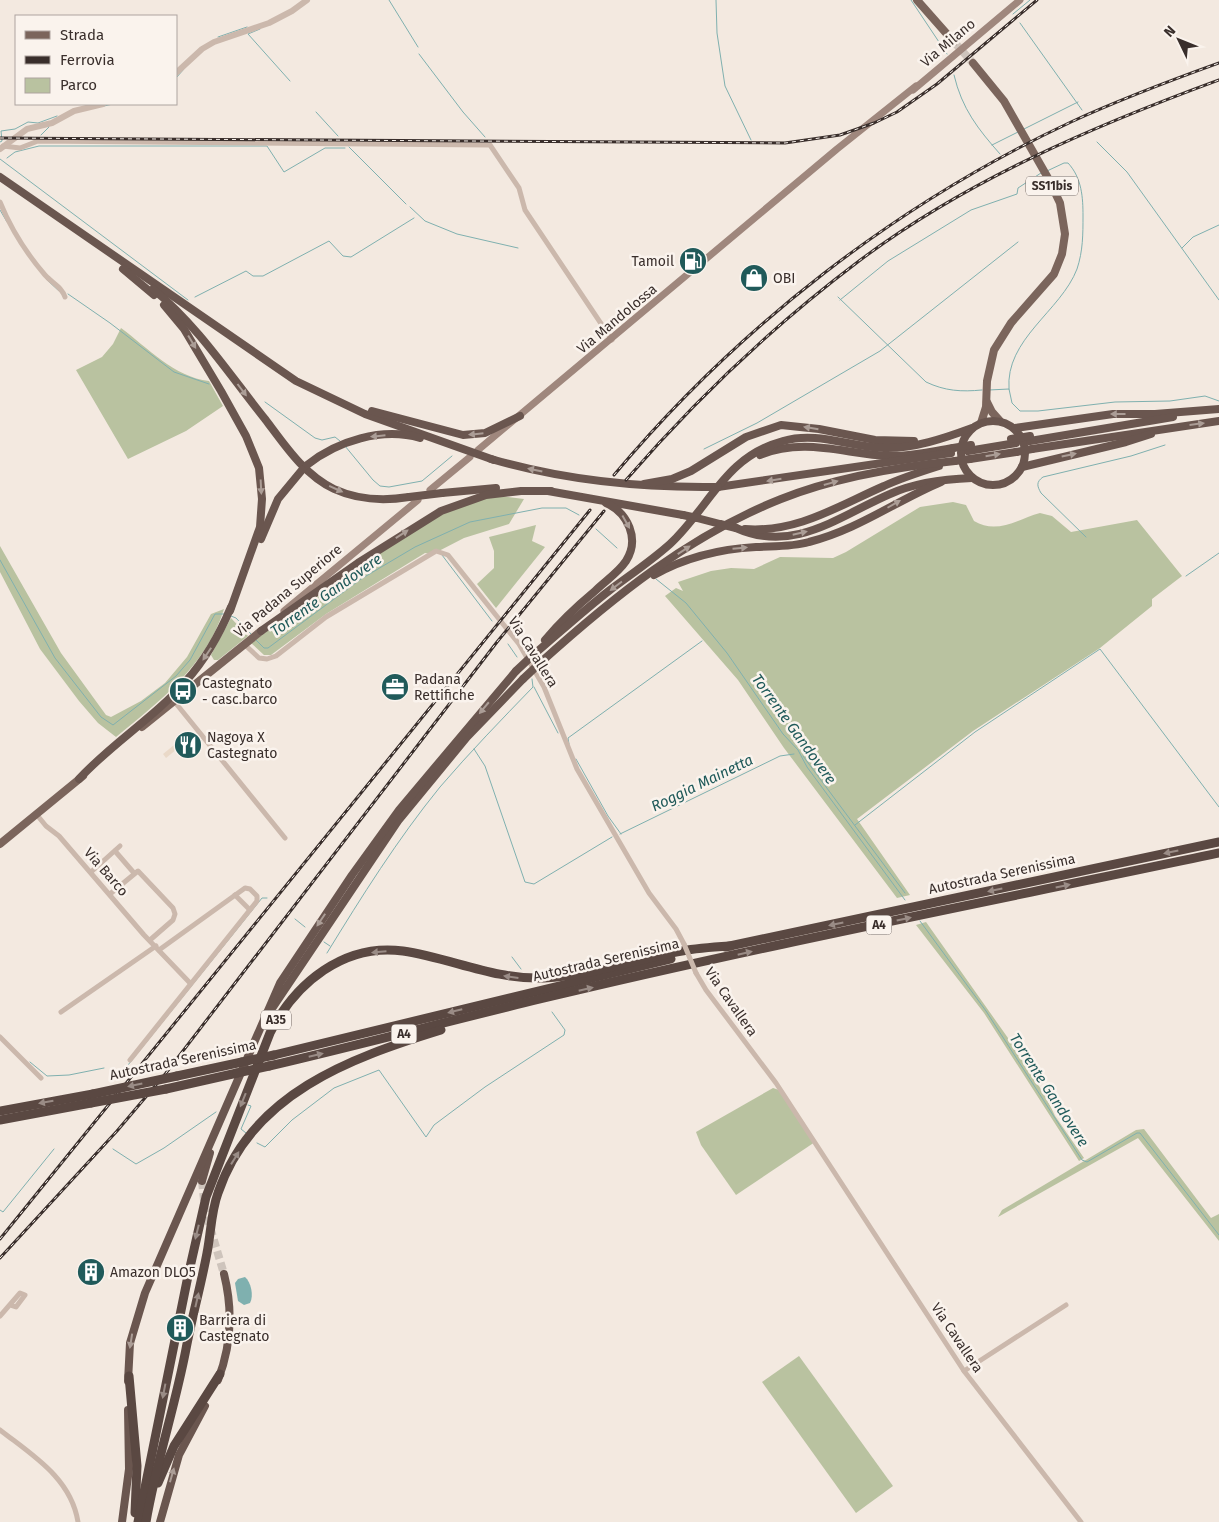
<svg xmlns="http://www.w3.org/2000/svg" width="1219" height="1522" font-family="'Fira Sans',sans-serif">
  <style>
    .green { fill: #b9c2a0 }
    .plaza { fill: #ead9c8 }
    .water { fill: #7fb0af }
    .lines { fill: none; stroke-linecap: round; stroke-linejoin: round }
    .stream { stroke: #7fb0af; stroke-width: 1 }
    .primary-tunnel { stroke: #cec4bc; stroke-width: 8; stroke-dasharray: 8 4; stroke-linecap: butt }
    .trunk-tunnel { stroke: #cec4bc; stroke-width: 8; stroke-dasharray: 8 4; stroke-linecap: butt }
    .minor { stroke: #cbb8ac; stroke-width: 5 }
    .tertiary { stroke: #cbb8ac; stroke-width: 6 }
    .secondary { stroke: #9f877d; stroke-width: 7 }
    .primary { stroke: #7b655c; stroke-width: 8 }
    .trunk { stroke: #6a564f; stroke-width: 8 }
    .motorway { stroke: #5a4842; stroke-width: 9 }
    .rail-casing { stroke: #392e2b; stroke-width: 3 }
    .rail { stroke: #faf3ed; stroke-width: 1; stroke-dasharray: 4; stroke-linecap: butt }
    .minor-bridge { stroke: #cbb8ac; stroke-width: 5 }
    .trunk-bridge { stroke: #6a564f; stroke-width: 8 }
    .motorway-bridge { stroke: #5a4842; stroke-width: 9 }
    .oneway { fill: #ab9d96 }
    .oneway2 { fill: #9a8c86 }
    .labels { text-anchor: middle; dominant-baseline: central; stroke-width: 5; stroke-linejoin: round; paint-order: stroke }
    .shield { fill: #faf3ed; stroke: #736965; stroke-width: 1 }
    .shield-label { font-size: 12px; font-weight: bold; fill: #392e2b }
    .street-label { font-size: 14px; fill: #392e2b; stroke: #faf3ed }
    .poi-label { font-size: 14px; fill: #392e2b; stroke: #faf3ed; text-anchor: start }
    .water-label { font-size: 15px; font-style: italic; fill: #205a5a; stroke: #faf3ed }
  </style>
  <rect width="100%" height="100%" fill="#f3e9e0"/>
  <!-- green -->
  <g class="green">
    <path d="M121,328c27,20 53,49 88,53l14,25 -37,25 -58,28 -52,-89 26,-13 11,-13z"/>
    <path d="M493,495l31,4 -15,25 -45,14 -31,16 -8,-1 -99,61 -55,41h-7l-13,-12 74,-55 112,-72z"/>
    <path d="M953,502l13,3 8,16c23,14 44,-2 66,-8l12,3 19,16 66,-12 45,56 -30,23v7l-52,42 -127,83 -116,88 53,76 -13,3 -113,-150 -46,-68 -73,-84 11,-8 7,3 -5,-9 33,-11 20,-3 23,1 26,-12 53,1 13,-6 74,-45z"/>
    <path d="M536,525l-4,16 13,6 -49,61 -19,-24 17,-16v-17l-5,-14z"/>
    <path d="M0,546l61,107 45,62 5,2 30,-16 24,-18 22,-26 24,-43 13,-5c-18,57 -64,92 -108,128l-18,-14 -19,-22 -39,-52 -40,-77z"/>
    <path d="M231,618l17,18 -30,24h-4l-3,-5z"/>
    <path d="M926,922l82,116 38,59 9,19 29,42 -5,3 -95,-148 -68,-88z"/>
    <path d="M773,1088l6,2 36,52 -79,53 -35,-50 -5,-13z"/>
    <path d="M1144,1129l67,89 8,-4v27l-81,-103 -140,79 4,-7 134,-80z"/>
    <path d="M799,1356l94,130 -37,27 -94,-131z"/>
  </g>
  <!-- plaza -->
  <path class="plaza" d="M190,732l3,4 -27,22 -3,-4z"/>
  <!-- water -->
  <path class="water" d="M245,1277c6,5 9,19 5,26l-6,2 -6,-4 -3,-18 3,-4z"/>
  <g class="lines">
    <!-- stream -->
    <g class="stream">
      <path d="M389,0l29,47"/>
      <path d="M716,0l1,33 8,53 26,54"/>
      <path d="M911,0l36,54"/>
      <path d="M1013,14l17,-14"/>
      <path d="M1020,23l62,87"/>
      <path d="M260,29l-12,5 42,47"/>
      <path d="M218,37l29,-10"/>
      <path d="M419,54l44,58 22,25"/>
      <path d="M954,75c8,34 24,54 46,79"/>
      <path d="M176,78l8,-9"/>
      <path d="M104,106l9,-2"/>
      <path d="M316,112l22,24"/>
      <path d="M1024,129l54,-27"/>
      <path d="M41,135l8,-8"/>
      <path d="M0,142l2,-1 -1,-10 14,-2 13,-7 10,1 19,-7"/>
      <path d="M1097,142l30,30 92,128"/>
      <path d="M992,145l26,-13"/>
      <path d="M349,147l57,57"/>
      <path d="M7,158l8,-6 24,-6h228l17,26 41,-24h20"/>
      <path d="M0,159l188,141"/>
      <path d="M410,207l15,14 32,13 61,14"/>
      <path d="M0,210l7,12"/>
      <path d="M1182,248l11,-11 26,-12"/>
      <path d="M46,279l13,12"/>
      <path d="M68,294l42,29 64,49 35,12"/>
      <path d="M195,297l51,-26 7,5h10l66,-35 14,15 8,1 63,-39"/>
      <path d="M838,297l88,85c19,9 35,10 56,8"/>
      <path d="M840,300l48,-39 83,-51 46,-16 1,-6 23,-15"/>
      <path d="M1009,389c-4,-50 52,-78 68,-120 6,-18 6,-35 6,-53 0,-18 -1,-38 -15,-53h-4l-17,8"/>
      <path d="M989,390l20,-1 3,14 8,8h18l77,-9 55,-1 35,-5 14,5"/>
      <path d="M265,402l50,36 7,2 13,-3 5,4"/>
      <path d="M345,446l28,34 7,6 9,1 33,-6 30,-25"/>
      <path d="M704,449l53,-26 123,-72 138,-109"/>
      <path d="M596,529l21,19"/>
      <path d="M1086,537l-45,-44c-4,-7 -5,-11 2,-16l88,-21 34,-11"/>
      <path d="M442,555l50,66"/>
      <path d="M0,560l55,98 46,59 12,8 63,-49 14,-16 25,-46h9"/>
      <path d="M1186,576l33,-23"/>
      <path d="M656,579l30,24 41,50 56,81 15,16 9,17 98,133"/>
      <path d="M231,616l5,2 15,16"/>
      <path d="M256,640l8,8h4l93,-69 54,-32 55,-25 72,-14h24l13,7"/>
      <path d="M508,644l9,13"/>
      <path d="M534,687l24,46"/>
      <path d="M569,744l-1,-6 134,-97"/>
      <path d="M474,749l11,17 40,116 9,2 78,-47"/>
      <path d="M803,756l102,137"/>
      <path d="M576,759l32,57 13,18"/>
      <path d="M855,825l120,-93 125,-83 119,158"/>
      <path d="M620,834l160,-78 14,-2"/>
      <path d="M295,919l10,8"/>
      <path d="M920,921l66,90 96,149 5,2 50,-29h3l79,102"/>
      <path d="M324,942l6,4"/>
      <path d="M327,953c35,-57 70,-113 113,-166 30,-35 62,-68 93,-100l-1,-8"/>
      <path d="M512,957l9,12"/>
      <path d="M30,1062l17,14 22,-1 35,-7"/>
      <path d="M128,1065l134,-167h5"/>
      <path d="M246,1133l-5,-4 10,-23 -3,-1"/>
      <path d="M257,1143l8,4 27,-27 42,-32 45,-18 47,67 8,-12 51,-38 79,-52 1,-5 -13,-18"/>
      <path d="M113,1149l23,15 28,-16 52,-36"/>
      <path d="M0,1210l3,2 51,-63"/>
    </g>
    <!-- primary-tunnel -->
    <path class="primary-tunnel" d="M954,42l19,21"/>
    <!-- trunk-tunnel -->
    <path class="trunk-tunnel" d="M202,1181l3,29 19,64"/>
    <!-- minor -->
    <g class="minor">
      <path d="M3,146l17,2 18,-7 452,4 29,43 6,22 87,130"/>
      <path d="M0,202c10,25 27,52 45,73 7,8 17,12 20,22"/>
      <path d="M244,644l15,14 8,1 9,-3 50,-39 110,-66 12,4 71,89 25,43 33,82 72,124 27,36 8,15"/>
      <path d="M174,701l111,137"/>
      <path d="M37,815l9,11 13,10 85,99 46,48"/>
      <path d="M115,851l19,22"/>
      <path d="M91,872l29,-26"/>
      <path d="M110,894l28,-23 35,37 2,6 -2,6 -23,20"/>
      <path d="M235,895l15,15"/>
      <path d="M696,973l10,17 70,93 188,288 117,151"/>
      <path d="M61,1012l95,-66"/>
      <path d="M0,1037l41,41"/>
      <path d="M130,1060l127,-159v-5l-7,-7 -5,-1 -86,62"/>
      <path d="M0,1316l20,-23 5,2 -9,12 -6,-2"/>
      <path d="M964,1371l102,-66"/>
      <path d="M0,1430c32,25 71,48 78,92"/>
    </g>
    <!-- tertiary -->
    <g class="tertiary">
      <path d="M176,73l26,-24 12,-7 55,-19 23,-12 15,-11"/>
      <path d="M0,149l27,-20 25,-6 22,-12 29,-7"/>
    </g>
    <!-- secondary -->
    <g class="secondary">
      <path d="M913,90l107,-90"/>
      <path d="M478,450l359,-301 79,-63"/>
      <path d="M430,490l40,-33"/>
      <path d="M284,611l134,-111"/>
    </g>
    <!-- primary -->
    <g class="primary">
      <path d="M917,0l37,42"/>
      <path d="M973,63l31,38 44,77 12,25 5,31 -3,20 -8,20 -43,49 -17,27 -7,31 -1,26 -5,16"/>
      <path d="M987,402l5,10 8,9"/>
      <path d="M142,727l119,-96"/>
      <path d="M0,844l83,-68"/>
    </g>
    <!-- trunk -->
    <g class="trunk">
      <path d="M0,177l296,204 69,33 129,46"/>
      <path d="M123,269l31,26"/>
      <path d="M153,289c45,37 76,85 112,130 19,25 39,56 69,70 24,11 50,12 75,8"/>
      <path d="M164,305l20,24 37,62 25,45 13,32 3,31 -2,28 -30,84"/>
      <path d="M372,411l91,24 22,-2 35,-17"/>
      <circle cx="993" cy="453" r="32"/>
      <path d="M1015,428l98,-14h42l64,-5"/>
      <path d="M1030,441l143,-24"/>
      <path d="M1032,449l187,-28"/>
      <path d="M968,451l48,-8"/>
      <path d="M760,455c44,-18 85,-1 129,1 21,1 44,-5 64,-8"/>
      <path d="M491,459c69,20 140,28 212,28"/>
      <path d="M970,459l46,-7"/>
      <path d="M307,465c30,-24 75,-38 113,-27"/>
      <path d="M1022,467l104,-25 25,-8"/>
      <path d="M644,484l28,-5 19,-8 55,-34 35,-12 38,4 56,11 39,1"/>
      <path d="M718,487l233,-34"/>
      <path d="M548,491l135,24"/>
      <path d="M442,493l54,-5"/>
      <path d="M697,518l23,6"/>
      <path d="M736,528c58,26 103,-12 154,-34 24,-11 56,-15 82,-16"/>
      <path d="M745,529c52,4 93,-23 139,-43 17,-8 36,-14 55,-20"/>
      <path d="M261,539l17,-40 24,-29"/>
      <path d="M654,575c32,-18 65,-26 102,-28 17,-1 36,0 53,-5 48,-12 87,-41 132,-60"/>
      <path d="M261,631l97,-68 83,-52 45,-16 35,-4h30"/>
      <path d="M545,640c15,-18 32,-34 50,-49 10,-10 23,-18 31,-30 14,-22 2,-48 -20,-58"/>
      <path d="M532,656c26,-22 51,-45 78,-66 20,-15 41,-29 60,-46 40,-37 54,-87 113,-103 35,-10 66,6 101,7 29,1 61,-10 88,-20"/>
      <path d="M540,663c72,-65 150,-128 241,-164 55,-22 115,-32 174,-38"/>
      <path d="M79,779c33,-36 75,-61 107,-98 20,-22 34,-48 45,-74"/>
      <path d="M273,1007l125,-186 69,-84 56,-58"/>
      <path d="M202,1181l8,-28"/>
      <path d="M218,1380c14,-36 15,-70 6,-106"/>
      <path d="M128,1381l2,-38 15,-50 135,-310 72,-108 47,-65 117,-139"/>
      <path d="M122,1522l7,-53 -1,-59"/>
      <path d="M160,1522l19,-67 26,-49"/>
    </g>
    <!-- motorway -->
    <g class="motorway">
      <path d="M725,947l494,-105"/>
      <path d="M274,1055l397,-96"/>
      <path d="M269,1066c90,-21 180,-45 271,-67 225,-54 452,-98 679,-146"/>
      <path d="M177,1076l65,-14"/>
      <path d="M166,1089l71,-16"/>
      <path d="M0,1111l93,-17"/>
      <path d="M0,1120l91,-17"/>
      <path d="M129,1376l8,90 -2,47"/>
      <path d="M158,1483l16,-37 46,-72"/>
      <path d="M138,1522l50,-246 18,-79 64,-164c25,-50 74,-90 133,-82 48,7 91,29 141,27 47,-2 92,-19 138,-27 16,-3 33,-4 49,-5"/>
      <path d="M146,1522c10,-59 29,-115 40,-173 6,-32 15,-64 21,-96 4,-20 4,-41 11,-60 33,-99 132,-135 223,-163"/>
    </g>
    <defs>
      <g id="rail">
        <path d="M0,138l785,5 55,-8 34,-12 23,-11 40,-28 100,-84"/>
        <path d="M614,475c124,-148 282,-271 457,-353 48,-22 98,-41 148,-59"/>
        <path d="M626,480c70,-81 148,-155 233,-219 108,-81 235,-135 360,-181"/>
        <path d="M0,1239l590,-729"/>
        <path d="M0,1258l117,-127 49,-58 331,-431 107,-131"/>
      </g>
    </defs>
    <!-- rail casing -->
    <use href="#rail" class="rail-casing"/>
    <!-- rail -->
    <use href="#rail" class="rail"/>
    <!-- minor-bridge -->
    <path class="minor-bridge" d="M684,944l12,29"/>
    <!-- trunk-bridge -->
    <g class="trunk-bridge">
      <path d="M1011,439l19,-3"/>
      <path d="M953,448l18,-3"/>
      <path d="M1016,452l16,-3"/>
      <path d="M955,461l15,-2"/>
      <path d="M703,487h15"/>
      <path d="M409,497l33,-4"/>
      <path d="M683,515l14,3"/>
      <path d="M720,524l16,4"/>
      <path d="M516,671l16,-15"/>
      <path d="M523,679l17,-16"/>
    </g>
    <!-- motorway-bridge -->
    <g class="motorway-bridge">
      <path d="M242,1062l32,-7"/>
      <path d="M237,1073l32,-7"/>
      <path d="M93,1094l84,-18"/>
      <path d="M91,1103l75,-14"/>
    </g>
  </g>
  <!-- one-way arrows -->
  <defs><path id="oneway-solid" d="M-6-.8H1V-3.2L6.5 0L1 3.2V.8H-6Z" transform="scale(1.25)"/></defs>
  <g class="oneway">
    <use href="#oneway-solid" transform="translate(192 342) rotate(59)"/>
    <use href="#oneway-solid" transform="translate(242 390) rotate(53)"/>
    <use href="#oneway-solid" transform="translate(1118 414) rotate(180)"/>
    <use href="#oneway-solid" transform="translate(1197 424) rotate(-7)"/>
    <use href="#oneway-solid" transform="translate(811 428) rotate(-171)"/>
    <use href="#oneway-solid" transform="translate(476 434) rotate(174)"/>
    <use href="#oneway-solid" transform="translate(378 436) rotate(174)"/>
    <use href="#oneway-solid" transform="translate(993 455) rotate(-9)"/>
    <use href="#oneway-solid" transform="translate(1069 455) rotate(-12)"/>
    <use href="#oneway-solid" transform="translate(535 470) rotate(-168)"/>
    <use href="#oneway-solid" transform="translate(774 480) rotate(171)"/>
    <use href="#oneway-solid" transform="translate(831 483) rotate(-16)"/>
    <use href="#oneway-solid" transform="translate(261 487) rotate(87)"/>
    <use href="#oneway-solid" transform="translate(336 489) rotate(24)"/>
    <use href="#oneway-solid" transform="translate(894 504) rotate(-30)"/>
    <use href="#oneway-solid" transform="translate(626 522) rotate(61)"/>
    <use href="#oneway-solid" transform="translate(800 533) rotate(-13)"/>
    <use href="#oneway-solid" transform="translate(402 534) rotate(-33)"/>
    <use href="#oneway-solid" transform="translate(740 548) rotate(-5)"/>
    <use href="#oneway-solid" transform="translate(684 550) rotate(-33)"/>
    <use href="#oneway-solid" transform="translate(616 586) rotate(143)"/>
    <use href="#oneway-solid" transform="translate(207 654) rotate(124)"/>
    <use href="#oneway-solid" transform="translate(484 708) rotate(130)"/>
    <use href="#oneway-solid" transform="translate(321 920) rotate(124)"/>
    <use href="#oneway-solid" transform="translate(131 1341) rotate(99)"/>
    <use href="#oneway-solid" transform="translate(172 1475) rotate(-74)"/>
  </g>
  <g class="oneway2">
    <use href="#oneway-solid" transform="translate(1171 852) rotate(168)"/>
    <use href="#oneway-solid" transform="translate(1063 886) rotate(-12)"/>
    <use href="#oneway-solid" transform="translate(995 890) rotate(168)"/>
    <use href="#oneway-solid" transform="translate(904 919) rotate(-12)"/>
    <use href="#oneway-solid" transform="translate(836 924) rotate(168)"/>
    <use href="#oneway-solid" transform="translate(379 952) rotate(175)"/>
    <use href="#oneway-solid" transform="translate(745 953) rotate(-13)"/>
    <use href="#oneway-solid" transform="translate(511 977) rotate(-172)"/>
    <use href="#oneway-solid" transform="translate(586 989) rotate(-13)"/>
    <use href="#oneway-solid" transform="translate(455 1011) rotate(166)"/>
    <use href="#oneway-solid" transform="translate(316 1055) rotate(-13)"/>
    <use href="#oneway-solid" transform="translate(135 1085) rotate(168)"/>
    <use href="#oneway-solid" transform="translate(243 1100) rotate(112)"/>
    <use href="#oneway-solid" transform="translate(46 1102) rotate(170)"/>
    <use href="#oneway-solid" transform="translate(235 1158) rotate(-58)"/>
    <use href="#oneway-solid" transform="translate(197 1232) rotate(104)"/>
    <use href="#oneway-solid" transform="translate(197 1300) rotate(-77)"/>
    <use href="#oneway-solid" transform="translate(164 1391) rotate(101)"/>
  </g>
  <!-- icons -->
  <defs>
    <symbol id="fuel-disc" viewBox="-11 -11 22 22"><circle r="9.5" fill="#205a5a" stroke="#faf3ed"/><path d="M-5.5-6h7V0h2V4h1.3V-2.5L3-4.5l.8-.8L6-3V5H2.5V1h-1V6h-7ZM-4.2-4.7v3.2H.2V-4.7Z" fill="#fff"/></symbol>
    <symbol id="shop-disc" viewBox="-11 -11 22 22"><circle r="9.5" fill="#205a5a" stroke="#faf3ed"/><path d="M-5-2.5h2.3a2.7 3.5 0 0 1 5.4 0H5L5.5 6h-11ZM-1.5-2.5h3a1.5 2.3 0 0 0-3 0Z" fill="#fff"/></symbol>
    <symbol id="office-disc" viewBox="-11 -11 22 22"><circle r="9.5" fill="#205a5a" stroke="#faf3ed"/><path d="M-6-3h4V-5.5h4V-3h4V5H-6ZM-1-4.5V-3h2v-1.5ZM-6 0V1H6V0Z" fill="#fff"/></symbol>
    <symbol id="bus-disc" viewBox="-11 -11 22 22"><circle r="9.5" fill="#205a5a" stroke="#faf3ed"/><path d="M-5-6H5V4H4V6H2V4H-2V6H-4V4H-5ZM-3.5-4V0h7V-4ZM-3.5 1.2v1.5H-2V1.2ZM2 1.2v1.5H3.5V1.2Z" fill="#fff"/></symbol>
    <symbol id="restaurant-disc" viewBox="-11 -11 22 22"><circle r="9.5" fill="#205a5a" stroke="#faf3ed"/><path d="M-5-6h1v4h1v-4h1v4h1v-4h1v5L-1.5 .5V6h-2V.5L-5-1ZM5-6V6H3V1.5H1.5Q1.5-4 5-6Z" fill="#fff"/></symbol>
    <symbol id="building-disc" viewBox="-11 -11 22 22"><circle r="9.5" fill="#205a5a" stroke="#faf3ed"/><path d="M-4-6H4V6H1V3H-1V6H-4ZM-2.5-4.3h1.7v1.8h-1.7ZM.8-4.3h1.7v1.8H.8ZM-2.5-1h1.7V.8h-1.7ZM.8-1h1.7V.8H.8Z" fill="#fff"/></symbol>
  </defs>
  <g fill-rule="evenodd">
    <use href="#fuel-disc" x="677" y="245" width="32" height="32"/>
    <use href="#shop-disc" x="738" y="262" width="32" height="32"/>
    <use href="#office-disc" x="379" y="671" width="32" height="32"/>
    <use href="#bus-disc" x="167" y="675" width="32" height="32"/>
    <use href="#restaurant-disc" x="172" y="729" width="32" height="32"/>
    <use href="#building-disc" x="75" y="1256" width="32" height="32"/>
    <use href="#building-disc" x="164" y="1312" width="32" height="32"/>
  </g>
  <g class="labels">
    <!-- shield labels -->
    <g class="shield">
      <rect x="1026" y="176.5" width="52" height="19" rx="4"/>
      <rect x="866.5" y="915.5" width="25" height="19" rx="4"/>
      <rect x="261" y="1010.5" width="30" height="19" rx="4"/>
      <rect x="391.5" y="1024.5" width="25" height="19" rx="4"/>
    </g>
    <g class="shield-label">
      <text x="1052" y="186">SS11bis</text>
      <text x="879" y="925">A4</text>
      <text x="276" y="1020">A35</text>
      <text x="404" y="1034">A4</text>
    </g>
    <!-- street labels -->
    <g class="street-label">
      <text transform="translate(948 43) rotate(-40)">Via Milano</text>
      <text transform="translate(617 319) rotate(-40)">Via Mandolossa</text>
      <text transform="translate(288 591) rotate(-40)">Via Padana Superiore</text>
      <text transform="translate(533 652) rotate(58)">Via Cavallera</text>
      <text transform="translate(106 872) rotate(49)">Via Barco</text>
      <text transform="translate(1002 874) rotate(-12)">Autostrada Serenissima</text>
      <text transform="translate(606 960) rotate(-13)">Autostrada Serenissima</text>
      <text transform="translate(731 1002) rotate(55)">Via Cavallera</text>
      <text transform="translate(183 1060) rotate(-12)">Autostrada Serenissima</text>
      <text transform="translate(957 1338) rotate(56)">Via Cavallera</text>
    </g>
    <!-- poi labels -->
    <g class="poi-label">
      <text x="674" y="261" text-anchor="end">Tamoil</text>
      <text x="773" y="278">OBI</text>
      <text x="414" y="679">Padana<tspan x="414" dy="16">Rettifiche</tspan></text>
      <text x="202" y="683">Castegnato<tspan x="202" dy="16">- casc.barco</tspan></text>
      <text x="207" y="737">Nagoya X<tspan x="207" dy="16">Castegnato</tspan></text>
      <text x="110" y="1272">Amazon DLO5</text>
      <text x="199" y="1320">Barriera di<tspan x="199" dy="16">Castegnato</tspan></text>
    </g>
    <!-- water labels -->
    <g class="water-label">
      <text transform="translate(326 595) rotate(-35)">Torrente Gandovere</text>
      <text transform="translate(794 729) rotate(54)">Torrente Gandovere</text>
      <text transform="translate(702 783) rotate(-26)">Roggia Mainetta</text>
      <text transform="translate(1049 1090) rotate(57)">Torrente Gandovere</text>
    </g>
  </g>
  <!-- legend -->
  <rect x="15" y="15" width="162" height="90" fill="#faf3ed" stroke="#ada49f"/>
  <rect x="25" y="31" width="25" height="8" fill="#7b655c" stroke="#ada49f"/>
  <text x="60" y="40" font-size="15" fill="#392e2b">Strada</text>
  <rect x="25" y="56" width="25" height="8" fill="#392e2b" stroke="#ada49f"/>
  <text x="60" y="65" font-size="15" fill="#392e2b">Ferrovia</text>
  <rect x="25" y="78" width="25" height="15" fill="#b9c2a0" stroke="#ada49f"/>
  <text x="60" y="90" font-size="15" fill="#392e2b">Parco</text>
  <!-- north arrow -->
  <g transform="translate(1179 40) rotate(313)" stroke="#faf3ed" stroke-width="4" paint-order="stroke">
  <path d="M0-4L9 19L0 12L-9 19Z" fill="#392e2b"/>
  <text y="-8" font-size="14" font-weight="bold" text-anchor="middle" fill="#392e2b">N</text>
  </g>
</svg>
